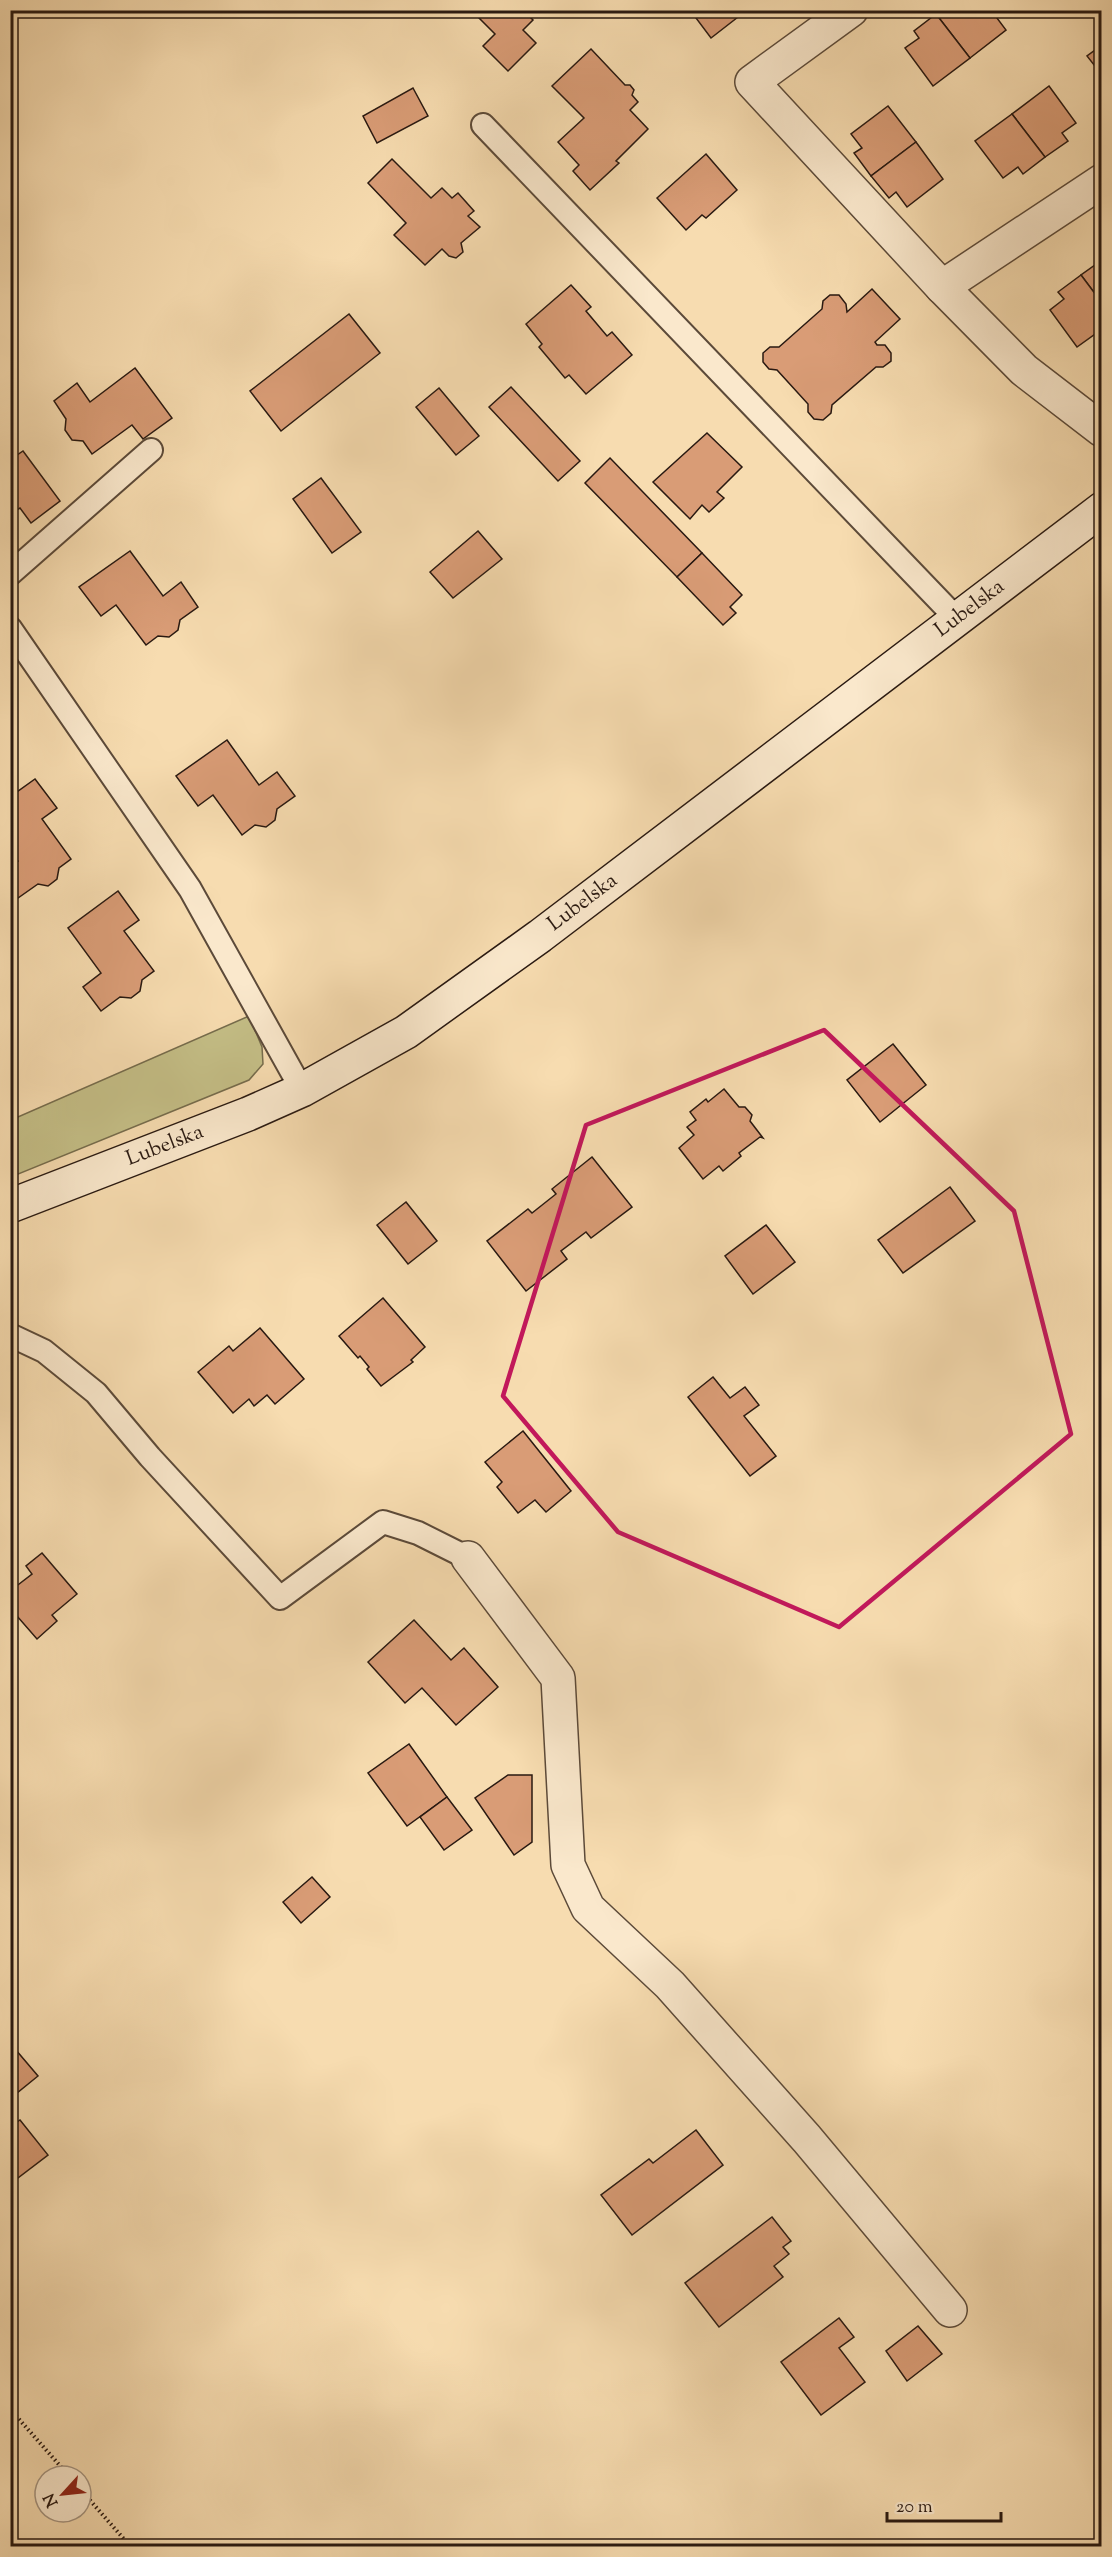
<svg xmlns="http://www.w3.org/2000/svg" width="1112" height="2557" font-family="'Sorts Mill Goudy',serif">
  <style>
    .green { fill: #c4be86; stroke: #766c4c; stroke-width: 1.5 }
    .building { fill: #d99c76; stroke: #291911; stroke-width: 1.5 }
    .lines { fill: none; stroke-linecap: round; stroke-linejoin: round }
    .lane-casing { stroke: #5c4a39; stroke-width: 26 }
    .street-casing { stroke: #5c4a39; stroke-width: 36 }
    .secondary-casing { stroke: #291911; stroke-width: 36 }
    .path { stroke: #291911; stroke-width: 4; stroke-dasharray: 1.5 3; stroke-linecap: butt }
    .lane { stroke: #fae8cc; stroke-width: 22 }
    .street { stroke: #fae8cc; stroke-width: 33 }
    .secondary { stroke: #fae8cc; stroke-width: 33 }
    .marked { fill: none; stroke: #c2185b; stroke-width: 4.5; stroke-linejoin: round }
    .labels { text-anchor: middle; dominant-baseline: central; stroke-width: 6; stroke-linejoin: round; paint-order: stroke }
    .street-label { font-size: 21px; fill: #291911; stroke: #fae8cc }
  </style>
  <rect width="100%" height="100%" fill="#f7dcb0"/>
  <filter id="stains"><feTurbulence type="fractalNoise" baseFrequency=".00333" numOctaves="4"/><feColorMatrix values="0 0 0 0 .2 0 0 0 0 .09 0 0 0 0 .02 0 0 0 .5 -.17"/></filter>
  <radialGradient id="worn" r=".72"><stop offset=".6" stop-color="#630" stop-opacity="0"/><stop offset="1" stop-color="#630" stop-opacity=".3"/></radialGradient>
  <!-- green -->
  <path class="green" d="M249,1016l13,31 1,17 -14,16 -238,97v-57z"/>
  <!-- building -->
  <g class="building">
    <path d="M471,10h52l10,10 -10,10 13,13 -28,28 -25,-25 12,-12z"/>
    <path d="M690,10h57l-36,28z"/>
    <path d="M940,10h51l15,20 -36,28 -34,-44z"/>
    <path d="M936,14l34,44 -37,28 -28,-38 14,-10 -5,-7z"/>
    <path d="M1102,45v30l-15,-19z"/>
    <path d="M591,49l34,36h5l4,5 -2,5 6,7 -8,8 18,19 -32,32 3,2 -29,27 -17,-19 6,-6 -21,-23 26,-24 -32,-32z"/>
    <path d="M1049,86l27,37 -14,10 6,8 -23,16 -33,-43z"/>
    <path d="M413,88l15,28 -51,27 -14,-27z"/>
    <path d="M888,106l28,36 -45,34 -17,-23 8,-5 -11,-14z"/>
    <path d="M1012,114l33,43 -22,17 -5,-7 -15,11 -28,-37z"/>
    <path d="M916,142l27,37 -36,28 -11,-15 -7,6 -18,-22z"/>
    <path d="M706,154l31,36 -31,28 -4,-3 -16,15 -29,-32z"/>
    <path d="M392,159l39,39 11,-10 10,10 6,-5 16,18 -6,5 12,11 -19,16 2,9 -7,6 -7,-2 -7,-7 -17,16 -31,-30 12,-12 -38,-40z"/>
    <path d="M1102,260v43l-21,-28z"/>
    <path d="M1081,275l21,28v26l-25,18 -27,-37 14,-11 -6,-7z"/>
    <path d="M571,285l20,22 -5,4 21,25 5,-4 20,23 -46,39 -17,-19 -4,3 -26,-31 3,-3 -16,-20z"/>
    <path d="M872,289l28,30 -25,23 2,3h8l6,8v8l-8,6h-7l-44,38 -1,8 -8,7 -9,-1 -6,-7v-8l-31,-34 -8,-1 -6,-7v-9l7,-6h9l43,-38 1,-8 7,-6h9l7,9 1,8z"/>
    <path d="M349,314l31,39 -99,78 -31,-40z"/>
    <path d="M135,368l37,50 -29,21 -11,-14 -40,29 -9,-13 -11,-1 -7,-10 1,-11 -12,-18 23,-18 13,19z"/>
    <path d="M511,387l69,74 -22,20 -69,-74z"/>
    <path d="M439,388l40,48 -23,19 -40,-48z"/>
    <path d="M707,433l35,34 -25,25 7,6 -15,14 -7,-7 -12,14 -37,-37z"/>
    <path d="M23,451l37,50 -29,22 -11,-15 -10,6v-54z"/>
    <path d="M610,458l92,95 -25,24 -92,-94z"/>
    <path d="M321,478l40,54 -29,21 -39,-54z"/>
    <path d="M478,531l24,28 -49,39 -23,-26z"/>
    <path d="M130,551l33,45 18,-14 17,25 -18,13 -2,10 -9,7 -11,-1 -12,9 -30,-40 -15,11 -22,-29z"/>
    <path d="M702,553l40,42 -12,12 6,6 -13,12 -46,-48z"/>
    <path d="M227,740l32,45 18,-13 18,24 -18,13 -2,11 -9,7 -11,-2 -13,10 -29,-40 -15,11 -22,-30z"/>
    <path d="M35,779l22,29 -15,11 29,40 -12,9 -2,11 -9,7 -10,-2 -20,14 -8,-11v-20l8,-6 -8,-11v-53z"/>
    <path d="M118,891l21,29 -15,11 30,40 -12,9 -2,11 -9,7 -11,-1 -19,14 -18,-24 18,-14 -33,-45z"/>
    <path d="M893,1044l33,41 -46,37 -33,-42z"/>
    <path d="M724,1089l15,18h6l7,8 -2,6 13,17 -3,-1 -21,16 2,3 -18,15 -4,-5 -16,13 -24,-31 15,-13 -7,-8 9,-7 -6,-8 16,-13 2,3z"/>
    <path d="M592,1157l40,50 -41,31 -5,-6 -25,19 6,8 -41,32 -39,-50 41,-32 4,4 24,-19 -4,-5z"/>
    <path d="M950,1187l25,34 -72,52 -25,-33z"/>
    <path d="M406,1202l31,39 -29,23 -31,-39z"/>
    <path d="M766,1225l29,37 -42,32 -28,-38z"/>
    <path d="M383,1298l42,49 -14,13 2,2 -32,24 -14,-17 2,-2 -9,-11 -2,2 -19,-22z"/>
    <path d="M260,1328l44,51 -29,25 -8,-9 -13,11 -5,-7 -16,14 -35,-41 31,-26 4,5z"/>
    <path d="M713,1377l17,21 15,-11 14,18 -15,11 32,40 -26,20 -62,-79z"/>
    <path d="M523,1431l48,60 -25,21 -11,-12 -17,13 -21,-26 5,-5 -17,-20z"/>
    <path d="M42,1553l35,41 -25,21 5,6 -20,18 -27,-31v-17l22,-17 -6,-8z"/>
    <path d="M414,1620l37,40 13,-12 34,39 -42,38 -34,-37 -17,15 -37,-41z"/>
    <path d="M409,1744l38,53 -40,29 -39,-53z"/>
    <path d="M508,1775h24v67l-18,13 -39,-57z"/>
    <path d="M447,1797l25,33 -28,20 -24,-33z"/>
    <path d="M312,1877l18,20 -29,26 -18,-21z"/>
    <path d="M10,2043l28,33 -26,21 -2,-1z"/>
    <path d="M20,2120l28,35 -38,29v-57z"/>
    <path d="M696,2130l27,35 -91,70 -31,-40 48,-36 4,4z"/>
    <path d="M772,2217l19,24 -8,6 6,7 -15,12 9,11 -64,50 -34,-44z"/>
    <path d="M839,2318l15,19 -15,11 26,34 -44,33 -40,-53z"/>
    <path d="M918,2326l24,28 -35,27 -21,-30z"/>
  </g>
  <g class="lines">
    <defs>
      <g id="lane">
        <path d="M483,125l474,494"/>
        <path d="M10,574l141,-124"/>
        <path d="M10,628l180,261 112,201"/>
        <path d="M10,1335l34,16 52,42 54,64 130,141 103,-76 35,11 50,25"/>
      </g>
      <g id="street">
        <path d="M851,10l-99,72 190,205 82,83 78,60"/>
        <path d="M942,287l160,-106"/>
        <path d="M468,1558l90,120 10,187 20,43 82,77 137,154 143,171"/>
      </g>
      <path id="secondary" d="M10,1206l238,-92 54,-24 104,-58 134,-96 562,-427"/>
    </defs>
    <!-- lane casing -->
    <use href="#lane" class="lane-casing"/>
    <!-- street casing -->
    <use href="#street" class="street-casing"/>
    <!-- secondary casing -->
    <use href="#secondary" class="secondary-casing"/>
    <!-- path -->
    <g class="path">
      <path d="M10,2409l59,67"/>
      <path d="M81,2490l49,56"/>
    </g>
    <!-- lane -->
    <use href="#lane" class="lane"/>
    <!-- street -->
    <use href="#street" class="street"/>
    <!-- secondary -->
    <use href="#secondary" class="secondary"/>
  </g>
  <!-- marked area -->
  <path class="marked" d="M824,1030l190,181 57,223 -232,193 -221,-95 -115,-136 83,-271z"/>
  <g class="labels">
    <!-- street labels -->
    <g class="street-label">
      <text transform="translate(970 609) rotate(-37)">Lubelska</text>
      <text transform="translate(583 903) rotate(-37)">Lubelska</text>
      <text transform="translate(165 1146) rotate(-21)">Lubelska</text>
    </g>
  </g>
  <!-- margin -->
  <rect width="1112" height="2557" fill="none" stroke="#f7dcb0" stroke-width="36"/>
  <rect x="12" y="12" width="1088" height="2533" fill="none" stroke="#291911" stroke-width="3"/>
  <rect x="18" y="18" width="1076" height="2521" fill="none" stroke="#291911" stroke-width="1.5"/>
  <!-- north arrow -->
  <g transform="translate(63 2494) rotate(243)"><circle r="28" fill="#fae8cc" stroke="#a69581" stroke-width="1.5"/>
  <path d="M0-4.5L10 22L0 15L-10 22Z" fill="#8f2418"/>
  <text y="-9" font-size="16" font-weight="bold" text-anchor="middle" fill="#291911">N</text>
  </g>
  <!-- scale -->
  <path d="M887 2512v9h114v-9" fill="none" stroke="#291911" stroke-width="3"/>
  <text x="896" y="2512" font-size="18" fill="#291911" stroke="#fae8cc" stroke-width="4.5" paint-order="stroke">20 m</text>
  <rect width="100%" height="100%" filter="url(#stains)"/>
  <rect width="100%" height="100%" fill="url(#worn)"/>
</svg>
